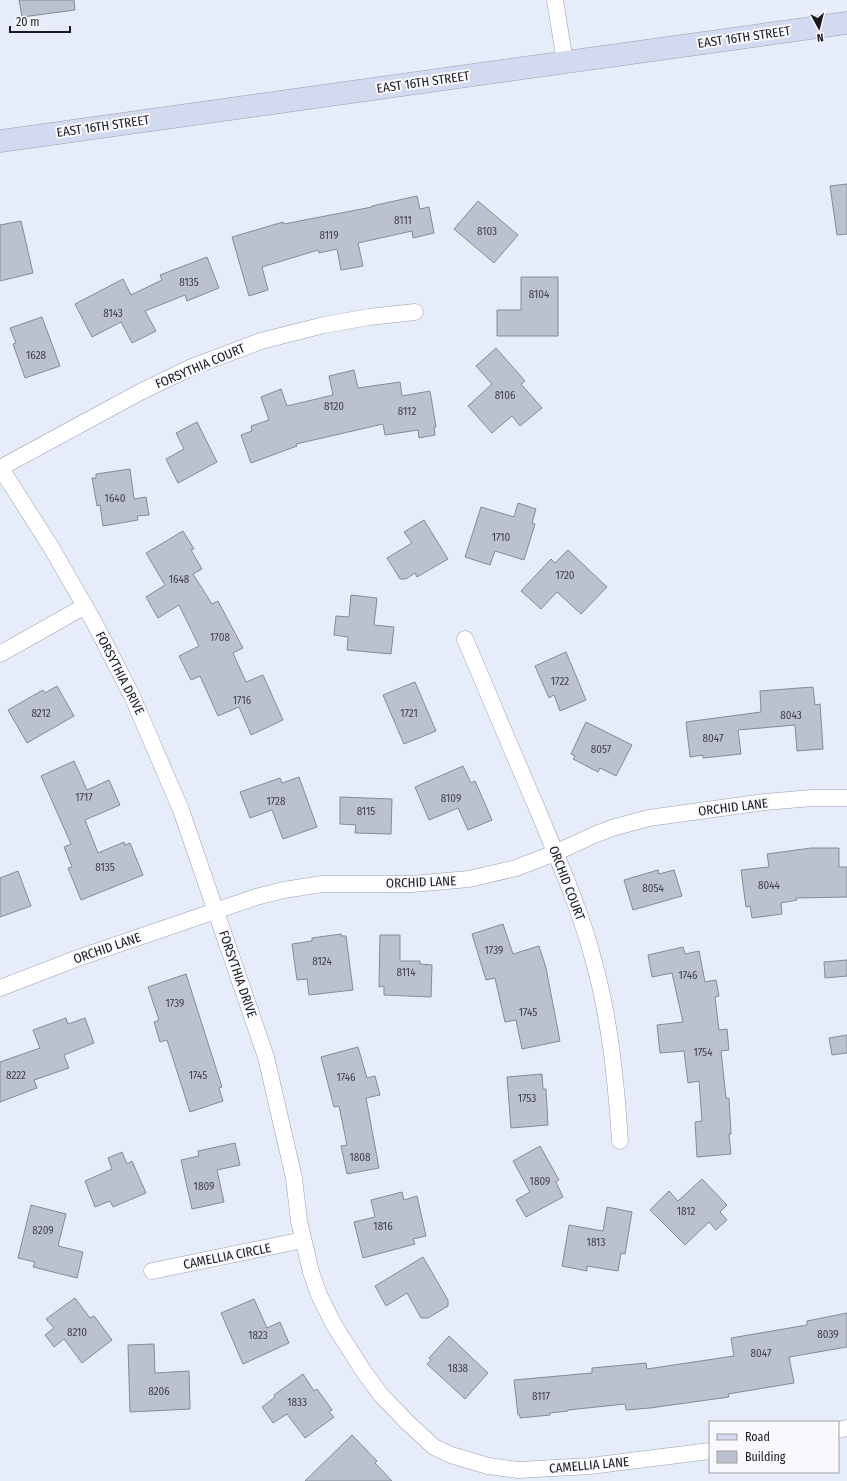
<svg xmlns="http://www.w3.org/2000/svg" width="847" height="1481" font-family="'Fira Sans Condensed',sans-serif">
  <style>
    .building { fill: #bcc1d0; stroke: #858a97 }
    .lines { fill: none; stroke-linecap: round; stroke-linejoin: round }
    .street-casing { stroke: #9a9fac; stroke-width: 17 }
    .secondary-casing { stroke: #9a9fac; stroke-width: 23 }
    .street { stroke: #fff; stroke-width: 16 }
    .secondary { stroke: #d3daef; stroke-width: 22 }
    .labels { text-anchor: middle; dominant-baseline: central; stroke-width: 4; stroke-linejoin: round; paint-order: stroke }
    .number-label { font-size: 11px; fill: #41444b }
    .street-label { font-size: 13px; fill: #181a1f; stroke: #f8f9fc }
  </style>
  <rect width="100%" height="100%" fill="#e7ecfb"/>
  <!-- building -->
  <g class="building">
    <path d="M19,0h55l1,10 -53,7z"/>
    <path d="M847,184v50l-10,1 -7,-49z"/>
    <path d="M417,196l3,13 9,-2 5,26 -21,5 -1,-7 -54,12 5,23 -22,4 -4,-21 -18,4 -1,-3 -56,17 6,23 -19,6 -17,-59 51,-15 1,2 88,-17v-1z"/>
    <path d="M478,201l40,34 -24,28 -40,-34z"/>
    <path d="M21,221l12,52 -33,8v-56z"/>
    <path d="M207,257l12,31 -32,13 -2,-6 -40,16 11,20 -24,12 -11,-21 -29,15 -17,-33 48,-25 8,16 31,-15 -2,-5z"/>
    <path d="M521,277h37v59h-61v-26h24z"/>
    <path d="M42,317l18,49 -35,12 -12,-34 3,-1 -6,-15z"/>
    <path d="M496,348l29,33 -4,3 21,24 -22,18 -8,-10 -20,17 -24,-27 24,-22 -16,-18z"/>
    <path d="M354,370l4,18 42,-6 2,14 28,-5 6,36h-2l1,8 -16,3 -1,-8 -33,5 -2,-11 -87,20 1,2 -46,17 -10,-28 11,-4 -1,-5 18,-6 -8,-23 20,-8 6,17 46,-11 -4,-19z"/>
    <path d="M197,422l20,40 -39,21 -12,-24 18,-10 -8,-16z"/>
    <path d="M130,469l4,30 12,-2 3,18 -12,1 1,4 -35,6 -3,-21 -3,1 -5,-28h4v-4z"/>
    <path d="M518,503l18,6 -4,14 3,1 -11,36 -29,-9 -5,14 -25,-8 16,-50 33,10z"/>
    <path d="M424,520l24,39 -31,18 -2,-4 -9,6h-6l-13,-21 25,-15 -8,-11z"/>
    <path d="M183,531l11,18 -3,1 11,19 -9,5 19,30 6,-3 25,47 -10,5 13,29 17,-7 20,45 -32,15 -12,-28 -21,9 -18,-40 -9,4 -12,-24 20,-10 -20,-41 -21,13 -12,-21 19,-12 -19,-32z"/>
    <path d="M568,550l39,37 -26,27 -24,-22 -16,17 -20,-18 30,-32 4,4z"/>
    <path d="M351,595l26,3 -3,27 20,2 -3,27 -44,-4 1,-13 -14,-2 2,-19 13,1z"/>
    <path d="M566,652l20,48 -26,11 -6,-16 -5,3 -14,-32z"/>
    <path d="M415,682l21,49 -32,13 -21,-49z"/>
    <path d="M57,686l17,30 -47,27 -19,-33 35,-20 2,3z"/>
    <path d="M813,687l2,18 5,-1 3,45 -26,2 -2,-26 -57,5 3,24 -38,4v-3l-13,2 -4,-35 75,-10 -1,-21z"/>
    <path d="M586,722l46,23 -16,31 -16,-8 -2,4 -25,-13 2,-3 -4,-2z"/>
    <path d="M74,761l13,29 22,-10 11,25 -35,15 13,33 26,-11 1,3 5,-2 13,32 -62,25 -13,-32 4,-1 -8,-20 7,-3 -30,-68z"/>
    <path d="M463,766l8,17 4,-2 17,39 -24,10 -10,-22 -29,12 -14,-33z"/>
    <path d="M299,777l18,50 -34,12 -11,-29 -22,8 -10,-26 40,-14 2,5z"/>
    <path d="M340,797l52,2 -1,35 -36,-1 1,-8 -16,-1z"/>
    <path d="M811,848h28v19h8v30l-51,1 1,2 -16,3 1,11 -30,4 -2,-12 -4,1 -5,-37 28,-3 -2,-13z"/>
    <path d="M658,870l1,4 15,-4 8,26 -49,14 -9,-30z"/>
    <path d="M18,871l13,35 -31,11v-39z"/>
    <path d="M503,924l10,30 26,-8 7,22 14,73 -38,8 -6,-29 -11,2 -10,-44 -9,2 -14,-46z"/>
    <path d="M341,934v2h5l7,54 -44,5 -2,-16 -10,1 -5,-36 20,-3v-3z"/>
    <path d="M380,935h20v26h20v3l12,1 -1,32 -47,-2v-9l-5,1z"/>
    <path d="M683,947l2,7 14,-3 6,31 11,-2 3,16 -4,1 4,33 8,-1 2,21 -8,1 5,47h3l2,36h-2l2,20 -34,3 -2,-35 7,-1 -3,-40 -11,2 -4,-32 -24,2 -3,-28 26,-3 -11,-49 -20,4 -4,-22z"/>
    <path d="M847,960v16l-22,2 -1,-16z"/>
    <path d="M186,974l36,113 -3,1 4,13 -33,11 -23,-72 -7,2 -6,-20 5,-2 -11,-33z"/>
    <path d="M66,1018l2,6 17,-6 9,25 -30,12 5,13 -35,12 3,8 -37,14v-40l40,-14 -7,-18z"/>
    <path d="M847,1035v18l-15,2 -3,-17z"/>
    <path d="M358,1047l9,31 8,-2 5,19 -14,3 13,70 -32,6 -6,-28 6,-1 -8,-39 -5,1 -13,-50z"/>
    <path d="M542,1074l1,15h3l2,36 -37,3 -4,-51z"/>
    <path d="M235,1143l5,22 -23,5 7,32 -32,7 -11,-49 18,-4 -1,-5z"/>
    <path d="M540,1146l19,34 -3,2 7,15 -37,20 -10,-17 14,-8 -17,-31z"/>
    <path d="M122,1152l5,12 5,-3 14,32 -33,14 -3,-6 -15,6 -10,-26 27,-12 -4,-11z"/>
    <path d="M702,1179l25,26 -7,7 7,8 -11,10 -7,-8 -24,23 -35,-35 19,-19 9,10z"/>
    <path d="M402,1192l2,8 13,-4 9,40 -13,3 2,5 -52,14 -9,-36 21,-5 -4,-17z"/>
    <path d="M31,1205l35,9 -8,32 25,6 -6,26 -44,-11 2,-5 -17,-4z"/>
    <path d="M607,1207l25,5 -7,42 -4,-1 -3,18 -31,-5v5l-25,-5 7,-41 34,6z"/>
    <path d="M423,1257l25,43v6l-20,12h-7l-14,-25 -21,13 -11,-20z"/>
    <path d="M75,1298l15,20 4,-2 18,24 -30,23 -18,-24 -10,8 -9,-12 9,-7 -8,-9z"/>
    <path d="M254,1299l13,29 13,-6 9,21 -46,21 -22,-51z"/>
    <path d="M847,1313v34l-58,10 5,26 -66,11 1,3 -79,11 -24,2 -1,-6 -57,6v1l-18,2v2l-30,3v-3h-2l-4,-35 78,-7v-5l54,-5 1,6 87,-13 -3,-18 76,-13v-4z"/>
    <path d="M449,1336l39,37 -23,26 -38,-35 4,-4 -2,-2z"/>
    <path d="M154,1344l1,29 34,-2 1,38 -60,3 -2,-67z"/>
    <path d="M303,1374l11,17 3,-2 15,21 -3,2 5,5 -29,21 -18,-24 -14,9 -11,-16 13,-10 -1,-2z"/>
    <path d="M352,1435l25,26 -2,2 17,18h-87z"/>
  </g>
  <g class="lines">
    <defs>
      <g id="street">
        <path d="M555,0l10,62"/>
        <path d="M0,467l51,80 43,75 38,74 49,114 85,247 28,121 5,43 12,51 8,23 15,30 30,47 17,23 26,27 27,25 17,8 37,11 31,4 71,-4 120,-15"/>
        <path d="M0,468l142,-77 50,-24 69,-26 63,-16 45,-8 46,-5"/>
        <path d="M465,639c24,56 47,112 71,167 21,51 44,102 58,156 16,58 22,119 26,179"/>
        <path d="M0,654l85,-48"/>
        <path d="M0,988l78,-30 178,-61 28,-7 38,-6h90l57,-5 47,-11 39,-15 39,-18 18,-7 37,-10 116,-16 47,-4h35"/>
        <path d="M152,1271l151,-31"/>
        <path d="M838,1430l9,-2"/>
      </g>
      <path id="secondary" d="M0,141l847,-118"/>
    </defs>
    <!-- street casing -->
    <use href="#street" class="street-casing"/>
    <!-- secondary casing -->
    <use href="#secondary" class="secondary-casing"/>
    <!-- street -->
    <use href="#street" class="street"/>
    <!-- secondary -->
    <use href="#secondary" class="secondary"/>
  </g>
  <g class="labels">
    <!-- number labels -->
    <g class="number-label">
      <text x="403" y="220">8111</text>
      <text x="487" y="231">8103</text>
      <text x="329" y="235">8119</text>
      <text x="189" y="282">8135</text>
      <text x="539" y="294">8104</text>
      <text x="113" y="313">8143</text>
      <text x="36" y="355">1628</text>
      <text x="505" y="395">8106</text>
      <text x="334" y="406">8120</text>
      <text x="407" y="411">8112</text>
      <text x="115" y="498">1640</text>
      <text x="501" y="537">1710</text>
      <text x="565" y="575">1720</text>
      <text x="179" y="579">1648</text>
      <text x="220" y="637">1708</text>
      <text x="560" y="681">1722</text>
      <text x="242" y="700">1716</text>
      <text x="41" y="713">8212</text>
      <text x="409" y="713">1721</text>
      <text x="791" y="715">8043</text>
      <text x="713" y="738">8047</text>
      <text x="601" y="749">8057</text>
      <text x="84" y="797">1717</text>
      <text x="451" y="798">8109</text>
      <text x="276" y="801">1728</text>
      <text x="366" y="811">8115</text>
      <text x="105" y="867">8135</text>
      <text x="769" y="885">8044</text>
      <text x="653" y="888">8054</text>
      <text x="494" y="950">1739</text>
      <text x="322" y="961">8124</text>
      <text x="406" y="972">8114</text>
      <text x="688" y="975">1746</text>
      <text x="175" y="1003">1739</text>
      <text x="528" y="1012">1745</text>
      <text x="703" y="1052">1754</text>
      <text x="16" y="1075">8222</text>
      <text x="198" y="1075">1745</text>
      <text x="346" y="1077">1746</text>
      <text x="527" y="1098">1753</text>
      <text x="360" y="1157">1808</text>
      <text x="540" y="1181">1809</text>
      <text x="204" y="1186">1809</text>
      <text x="686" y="1211">1812</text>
      <text x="383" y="1226">1816</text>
      <text x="43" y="1230">8209</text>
      <text x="596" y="1242">1813</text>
      <text x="77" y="1332">8210</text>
      <text x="828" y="1334">8039</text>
      <text x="258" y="1335">1823</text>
      <text x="761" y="1353">8047</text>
      <text x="458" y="1368">1838</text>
      <text x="159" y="1391">8206</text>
      <text x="541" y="1396">8117</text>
      <text x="297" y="1402">1833</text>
    </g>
    <!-- street labels -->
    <g class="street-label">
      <text transform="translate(744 37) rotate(-8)">EAST 16TH STREET</text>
      <text transform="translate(423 82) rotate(-8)">EAST 16TH STREET</text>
      <text transform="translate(103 126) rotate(-8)">EAST 16TH STREET</text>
      <text transform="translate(200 366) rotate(-23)">FORSYTHIA COURT</text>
      <text transform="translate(120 673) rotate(63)">FORSYTHIA DRIVE</text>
      <text transform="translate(733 807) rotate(-7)">ORCHID LANE</text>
      <text transform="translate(421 882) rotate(-2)">ORCHID LANE</text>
      <text transform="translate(567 883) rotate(69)">ORCHID COURT</text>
      <text transform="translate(107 948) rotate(-19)">ORCHID LANE</text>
      <text transform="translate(238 974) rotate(71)">FORSYTHIA DRIVE</text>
      <text transform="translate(227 1256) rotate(-11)">CAMELLIA CIRCLE</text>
      <text transform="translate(589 1465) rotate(-5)">CAMELLIA LANE</text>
    </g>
  </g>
  <!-- legend -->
  <rect x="709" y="1421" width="130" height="52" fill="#f8f9fc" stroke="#9ea0a4"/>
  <rect x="717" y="1434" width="20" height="6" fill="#d3daef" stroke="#9ea0a4"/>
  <text x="745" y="1441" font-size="12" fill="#181a1f">Road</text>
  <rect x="717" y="1451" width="20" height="12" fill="#bcc1d0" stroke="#9ea0a4"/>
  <text x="745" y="1461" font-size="12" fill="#181a1f">Building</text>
  <!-- north arrow -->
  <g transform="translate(819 28) rotate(173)" stroke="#f8f9fc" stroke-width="3" paint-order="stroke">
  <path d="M0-3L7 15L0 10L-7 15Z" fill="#181a1f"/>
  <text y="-6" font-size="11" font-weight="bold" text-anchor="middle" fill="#181a1f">N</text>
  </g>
  <!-- scale -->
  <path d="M10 26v6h60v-6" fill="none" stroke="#181a1f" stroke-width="2"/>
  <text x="16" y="26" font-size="12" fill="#181a1f" stroke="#f8f9fc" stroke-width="3" paint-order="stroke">20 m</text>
</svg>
